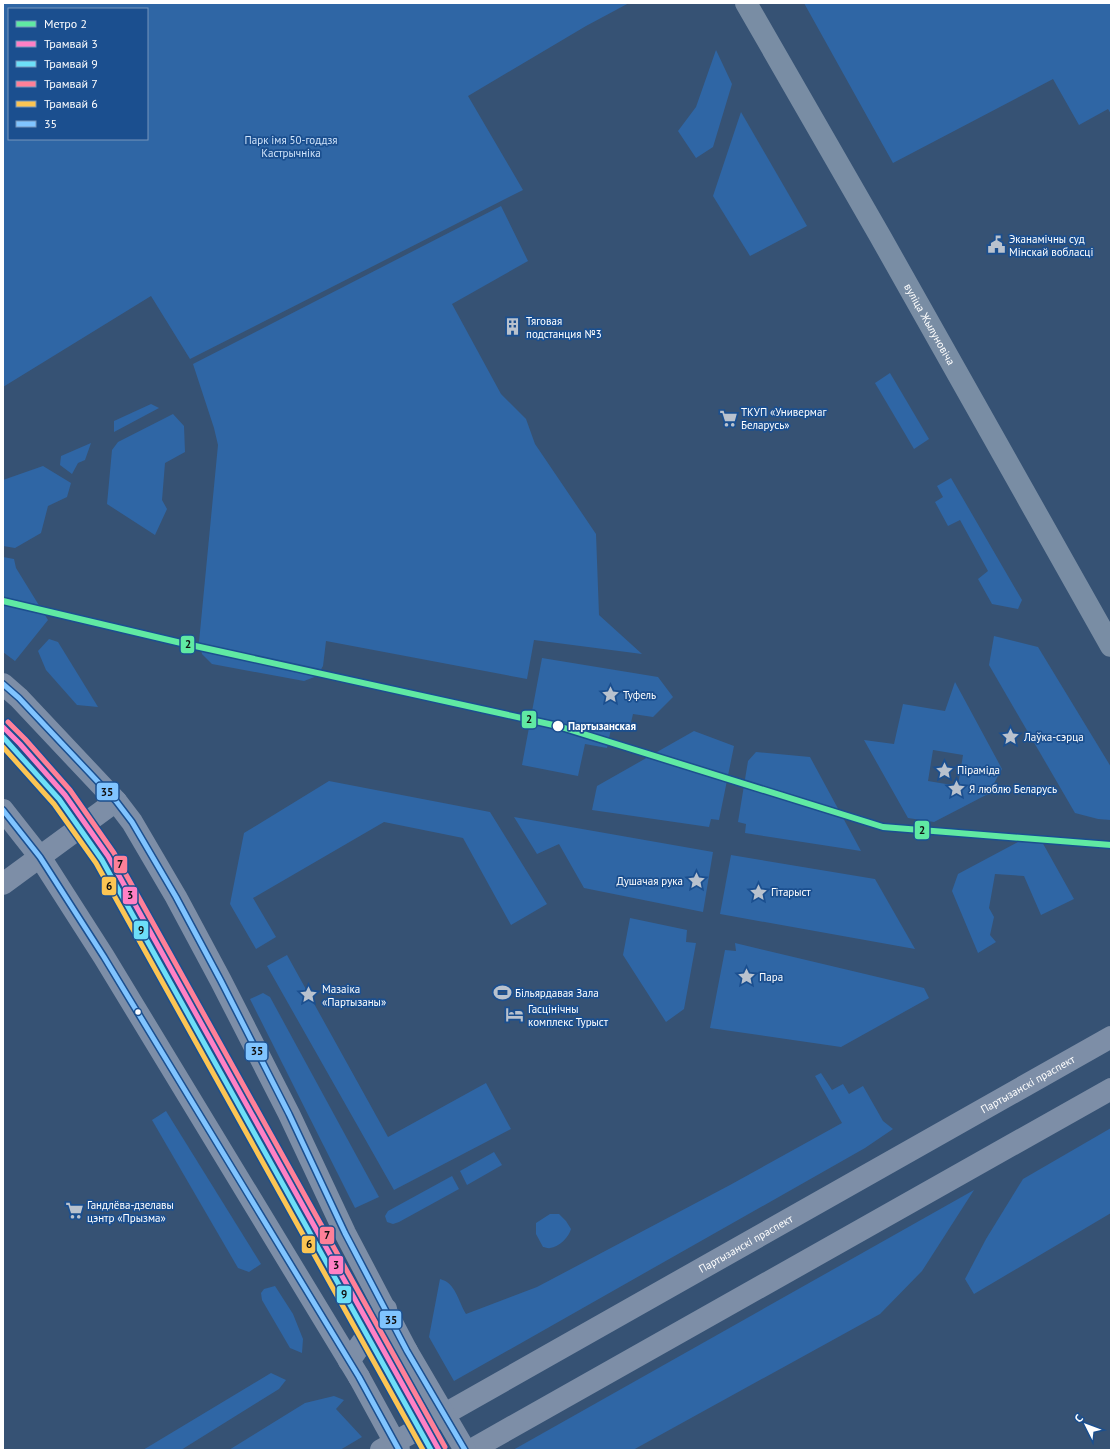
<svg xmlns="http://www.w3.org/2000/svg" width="1114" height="1453" font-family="'PT Sans',sans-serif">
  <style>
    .green { fill: #2f66a5; fill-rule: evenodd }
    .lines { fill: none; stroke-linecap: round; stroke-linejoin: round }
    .secondary { stroke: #798da4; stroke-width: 22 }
    .primary { stroke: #7d8ea7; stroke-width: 22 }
    .primary-bridge { stroke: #7d8ea7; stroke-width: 22 }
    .bus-1-casing { stroke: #1b4f8f; stroke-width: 8 }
    .bus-1 { stroke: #80c4ff; stroke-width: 5 }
    .tram-1-casing { stroke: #1b4f8f; stroke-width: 8 }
    .tram-2-casing { stroke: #1b4f8f; stroke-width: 8 }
    .tram-3-casing { stroke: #1b4f8f; stroke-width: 8 }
    .tram-4-casing { stroke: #1b4f8f; stroke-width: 8 }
    .tram-1 { stroke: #ff80c5; stroke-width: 5 }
    .tram-2 { stroke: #6ddff8; stroke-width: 5 }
    .tram-3 { stroke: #ff8098; stroke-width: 5 }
    .tram-4 { stroke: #fcc553; stroke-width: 5 }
    .metro-1-casing { stroke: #1b4f8f; stroke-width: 9 }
    .metro-1 { stroke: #60e9a3; stroke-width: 6 }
    .stop-dot { fill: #fff; stroke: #1b4f8f; stroke-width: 1.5 }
    .labels { text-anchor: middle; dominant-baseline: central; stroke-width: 3.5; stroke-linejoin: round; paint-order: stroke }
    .park-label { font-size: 11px; fill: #cfe3fa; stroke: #1b4f8f }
    .poi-label { font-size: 11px; fill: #fff; stroke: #1b4f8f; text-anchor: start }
    .street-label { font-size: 11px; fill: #fff; stroke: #1b4f8f }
    .stop-label { font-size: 11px; font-weight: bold; fill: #fff; stroke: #1b4f8f; text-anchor: start }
    .line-badge { stroke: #1b4f8f; stroke-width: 1.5 }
    .pale-badge-label { font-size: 11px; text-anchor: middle; font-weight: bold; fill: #111 }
  </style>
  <rect width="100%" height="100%" fill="#365274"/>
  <!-- green -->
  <g class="green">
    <path d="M3,3h626l-43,23 -118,70 55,94 -333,169 -39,-63 -148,91zM9,9h138v130h-138z"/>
    <path d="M804,3h307v111l-3,-5 -29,16 -26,-46 -160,84z"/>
    <path d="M716,50l16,34 -19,63 -17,11 -18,-27 18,-24z"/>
    <path d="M741,112l66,114 -57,30 -37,-60z"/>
    <path d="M501,206l27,55 -76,43 49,90 25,25 9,25 61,90 3,81 43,39 -108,-14 -7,39 -201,-38 -3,25 -6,10 -13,5 -92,-17 -10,-10 -3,-12 19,-197 -4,-17 -21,-64z"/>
    <path d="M890,373l39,66 -15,10 -39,-66z"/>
    <path d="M151,404l8,4 -45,24v-11z"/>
    <path d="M173,414l11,12 1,26 -20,11 -3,37 5,9 -12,26 -48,-31 5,-54 6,-8z"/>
    <path d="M91,443l-6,17 -7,3 -6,11 -12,-9 1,-9z"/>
    <path d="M43,466l28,17 -4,14 -19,9 -7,27 -26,15 -12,-2v-66z"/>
    <path d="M951,478l71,122 -4,9 -26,-5 -14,-25 10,-8 -28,-51 -12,6 -13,-24 8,-5 -6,-11z"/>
    <path d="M3,557l11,2 2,9 32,52 -33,41 -12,-9z"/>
    <path d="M994,636l44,11 73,120v53l-13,-1 -23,-6 -86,-148z"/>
    <path d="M49,639l9,3 40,65 -21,-2 -31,-35 -8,-19z"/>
    <path d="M542,658l116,19 15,20 -20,20 -20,-3 -4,17 -18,-2 -4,19 -22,-4 -7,32 -56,-11z"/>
    <path d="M955,682l47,87 -14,25 -54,28 -26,-4 -44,-78 30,4 9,-40 42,7zM933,750l30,5 -5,31 -30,-5z"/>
    <path d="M694,731l40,15 -15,74 -8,-1 -2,8 -117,-17 5,-24z"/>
    <path d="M756,752l54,5 51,94 -116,-18 1,-9 -8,-2 10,-61z"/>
    <path d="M329,781l161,31 57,92 -36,21 -48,-87 -79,-16 -131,76 23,39 -20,12 -26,-45 14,-71z"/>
    <path d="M514,817l199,35 -10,60 -119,-24 -25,-44 -22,10z"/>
    <path d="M1041,840l33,59 -33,16 -17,-39 -29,-2 -6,34 5,9 -4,18 6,7 -18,11 -26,-62 6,-17 60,-32z"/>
    <path d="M731,855l144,24 40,70 -195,-35z"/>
    <path d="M630,918l57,12 -1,12 10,1 -12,66 -18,13 -43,-67z"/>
    <path d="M735,943l189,45 5,10 -88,49 -131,-19 15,-78 11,1z"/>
    <path d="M287,955l101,182 98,-54 25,46 -117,61 -127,-224z"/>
    <path d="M263,993l7,4 109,200 -24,11 -105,-209z"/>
    <path d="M821,1073l11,17 11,-6 6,10 14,-8 20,35 10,8 -28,19 -411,233 -25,-44 11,-58c16,4 18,22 26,35l71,-27 193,-102 112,-62 -27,-47z"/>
    <path d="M166,1111l95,153 -12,8 -11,-4 -86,-148z"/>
    <path d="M1111,1128v85l-137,81 -9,-15 21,-40 37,-60z"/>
    <path d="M494,1152l8,13 -35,20 -7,-14z"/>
    <path d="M452,1176l7,13 -60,33 -6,2 -6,-2 -2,-6 3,-5z"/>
    <path d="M974,1190l-52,81 -42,43 -247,136h-120z"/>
    <path d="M550,1214h9l7,7 5,8c-2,8 -12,18 -21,19 -2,1 -4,-1 -7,-1l-7,-13v-11z"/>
    <path d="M275,1286l18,28 10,25 -1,14 -12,-5 -28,-48 -1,-7 3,-4z"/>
    <path d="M271,1373l15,7 -7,9 -98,61h-38z"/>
    <path d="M334,1396l10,4 -8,9 26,28 -22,13h-111l76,-47z"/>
  </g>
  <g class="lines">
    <!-- secondary -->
    <path class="secondary" id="s1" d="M746,3l134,233 231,410"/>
    <!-- primary -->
    <g class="primary">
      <path d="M3,684l16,14 97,103 16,21 17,29 27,46 45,84 68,133 56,119 62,118"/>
      <path d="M3,810l37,47 64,100 255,420"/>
      <path d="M3,884l113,-83"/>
      <path d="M349,1361l37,-52"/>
      <path id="s2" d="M381,1450l730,-413"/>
      <path d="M471,1450l640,-361"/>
    </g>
    <!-- primary-bridge -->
    <g class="primary-bridge">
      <path d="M407,1351l58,99"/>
      <path d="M359,1377l40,73"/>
    </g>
    <defs>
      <g id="bus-1">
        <path d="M3,684l16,14 97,103 16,21 44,75 45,84 68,133 56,119 62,118 58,99"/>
        <path d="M3,810l37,47 64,100 255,420 40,73"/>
      </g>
    </defs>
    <!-- bus-1 casing -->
    <use href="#bus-1" class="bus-1-casing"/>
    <!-- bus-1 -->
    <use href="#bus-1" class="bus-1"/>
    <defs>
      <path id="tram-1" d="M3,727l17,17 45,51 43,61 331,594"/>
      <path id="tram-2" d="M3,737l56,62 43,61 329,590"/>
      <path id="tram-3" d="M8,722l17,17 45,51 44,63 331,594"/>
      <path id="tram-4" d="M3,747l51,57 42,59 327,587"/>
    </defs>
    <!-- tram-1 casing -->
    <use href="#tram-1" class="tram-1-casing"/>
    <!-- tram-2 casing -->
    <use href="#tram-2" class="tram-2-casing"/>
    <!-- tram-3 casing -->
    <use href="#tram-3" class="tram-3-casing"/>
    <!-- tram-4 casing -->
    <use href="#tram-4" class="tram-4-casing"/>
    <!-- tram-1 -->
    <use href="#tram-1" class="tram-1"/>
    <!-- tram-2 -->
    <use href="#tram-2" class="tram-2"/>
    <!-- tram-3 -->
    <use href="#tram-3" class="tram-3"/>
    <!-- tram-4 -->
    <use href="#tram-4" class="tram-4"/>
    <defs>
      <path id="metro-1" d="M3,601l174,41 381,84 325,101 228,18"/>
    </defs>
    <!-- metro-1 casing -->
    <use href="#metro-1" class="metro-1-casing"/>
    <!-- metro-1 -->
    <use href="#metro-1" class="metro-1"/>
  </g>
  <!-- icons -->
  <defs>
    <symbol id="civic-bare" viewBox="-9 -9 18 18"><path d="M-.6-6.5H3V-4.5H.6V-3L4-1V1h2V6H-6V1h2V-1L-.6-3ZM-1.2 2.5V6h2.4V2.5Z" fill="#b9c2ce" stroke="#1b4f8f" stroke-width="2.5" paint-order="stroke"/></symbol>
    <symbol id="building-bare" viewBox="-9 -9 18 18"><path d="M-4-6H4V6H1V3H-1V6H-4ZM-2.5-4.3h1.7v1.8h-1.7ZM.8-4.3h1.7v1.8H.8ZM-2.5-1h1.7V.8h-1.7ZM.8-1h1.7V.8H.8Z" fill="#b9c2ce" stroke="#1b4f8f" stroke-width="2.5" paint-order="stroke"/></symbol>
    <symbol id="supermarket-bare" viewBox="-9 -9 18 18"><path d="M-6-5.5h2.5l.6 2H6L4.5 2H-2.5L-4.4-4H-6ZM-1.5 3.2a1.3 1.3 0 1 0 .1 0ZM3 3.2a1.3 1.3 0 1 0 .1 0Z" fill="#b9c2ce" stroke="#1b4f8f" stroke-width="2.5" paint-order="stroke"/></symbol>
    <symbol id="sight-bare" viewBox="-9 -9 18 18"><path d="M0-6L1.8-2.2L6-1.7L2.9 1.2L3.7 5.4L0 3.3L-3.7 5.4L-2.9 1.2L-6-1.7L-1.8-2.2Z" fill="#b9c2ce" stroke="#1b4f8f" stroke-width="2.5" paint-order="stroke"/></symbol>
    <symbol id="stadium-bare" viewBox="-9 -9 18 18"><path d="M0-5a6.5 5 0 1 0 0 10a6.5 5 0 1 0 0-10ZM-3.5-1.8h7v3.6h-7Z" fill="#b9c2ce" stroke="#1b4f8f" stroke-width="2.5" paint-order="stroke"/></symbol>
    <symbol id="hotel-bare" viewBox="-9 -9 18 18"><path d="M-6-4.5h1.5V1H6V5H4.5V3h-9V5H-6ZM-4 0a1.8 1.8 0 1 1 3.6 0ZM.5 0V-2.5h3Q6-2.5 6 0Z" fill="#b9c2ce" stroke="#1b4f8f" stroke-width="2.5" paint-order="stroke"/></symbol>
  </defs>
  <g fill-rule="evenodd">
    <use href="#civic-bare" x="984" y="232" width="25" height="25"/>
    <use href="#building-bare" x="500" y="314" width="25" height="25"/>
    <use href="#supermarket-bare" x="716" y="406" width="25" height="25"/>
    <use href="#sight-bare" x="598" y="682" width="25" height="25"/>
    <use href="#sight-bare" x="998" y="724" width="25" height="25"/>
    <use href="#sight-bare" x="932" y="758" width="25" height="25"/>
    <use href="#sight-bare" x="944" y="776" width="25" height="25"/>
    <use href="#sight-bare" x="684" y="868" width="25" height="25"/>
    <use href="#sight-bare" x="746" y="880" width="25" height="25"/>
    <use href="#sight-bare" x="734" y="964" width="25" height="25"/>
    <use href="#stadium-bare" x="490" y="980" width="25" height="25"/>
    <use href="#sight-bare" x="296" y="982" width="25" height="25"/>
    <use href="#hotel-bare" x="502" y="1002" width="25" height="25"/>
    <use href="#supermarket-bare" x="62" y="1198" width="25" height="25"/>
  </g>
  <!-- markers -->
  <g class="stop-dot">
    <circle cx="558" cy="726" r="6"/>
    <circle cx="138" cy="1012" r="3.5"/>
  </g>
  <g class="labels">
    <!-- park labels -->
    <g class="park-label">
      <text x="291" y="140">Парк імя 50-годдзя<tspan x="291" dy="13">Кастрычніка</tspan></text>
    </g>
    <!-- poi labels -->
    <g class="poi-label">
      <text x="1009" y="239">Эканамічны суд<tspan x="1009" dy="13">Мінскай вобласці</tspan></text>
      <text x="526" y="321">Тяговая<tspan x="526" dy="13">подстанция №3</tspan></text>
      <text x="741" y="412">ТКУП «Универмаг<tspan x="741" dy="13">Беларусь»</tspan></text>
      <text x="623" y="695">Туфель</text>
      <text x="1024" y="737">Лаўка-сэрца</text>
      <text x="957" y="770">Піраміда</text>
      <text x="969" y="789">Я люблю Беларусь</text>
      <text x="683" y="881" text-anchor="end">Душачая рука</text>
      <text x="771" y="892">Гітарыст</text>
      <text x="759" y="977">Пара</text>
      <text x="322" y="989">Мазаіка<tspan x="322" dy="13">«Партызаны»</tspan></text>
      <text x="515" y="993">Більярдавая Зала</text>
      <text x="528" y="1009">Гасцінічны<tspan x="528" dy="13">комплекс Турыст</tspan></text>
      <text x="87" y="1205">Гандлёва-дзелавы<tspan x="87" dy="13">цэнтр «Прызма»</tspan></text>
    </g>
    <!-- street labels -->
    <g class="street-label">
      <text stroke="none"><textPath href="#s1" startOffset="370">вуліца Жылуновіча</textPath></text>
      <text stroke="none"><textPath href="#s2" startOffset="743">Партызанскі праспект</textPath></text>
      <text stroke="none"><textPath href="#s2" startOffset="419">Партызанскі праспект</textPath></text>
    </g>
    <!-- stop labels -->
    <g class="stop-label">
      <text x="568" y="726">Партызанская</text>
    </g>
  </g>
  <g class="line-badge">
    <rect x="180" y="635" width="15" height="19" rx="4" fill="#60e9a3"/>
    <rect x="521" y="710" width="16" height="19" rx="4" fill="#60e9a3"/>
    <rect x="96" y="782" width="23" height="19" rx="4" fill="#80c4ff"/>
    <rect x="914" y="820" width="16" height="20" rx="4" fill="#60e9a3"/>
    <rect x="113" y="855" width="15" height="19" rx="4" fill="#ff8098"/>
    <rect x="101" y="876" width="16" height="20" rx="4" fill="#fcc553"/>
    <rect x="122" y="886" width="16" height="19" rx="4" fill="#ff80c5"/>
    <rect x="133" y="920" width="16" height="20" rx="4" fill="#6ddff8"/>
    <rect x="245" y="1042" width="23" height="19" rx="4" fill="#80c4ff"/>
    <rect x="319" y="1226" width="16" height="19" rx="4" fill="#ff8098"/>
    <rect x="301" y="1235" width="15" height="19" rx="4" fill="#fcc553"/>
    <rect x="328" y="1255" width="16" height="20" rx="4" fill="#ff80c5"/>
    <rect x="336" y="1285" width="16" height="19" rx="4" fill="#6ddff8"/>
    <rect x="379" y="1310" width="23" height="19" rx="4" fill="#80c4ff"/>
  </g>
  <g class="pale-badge-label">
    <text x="188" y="648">2</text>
    <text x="529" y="723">2</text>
    <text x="107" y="796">35</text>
    <text x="922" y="834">2</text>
    <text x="120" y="868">7</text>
    <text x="109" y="890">6</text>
    <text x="130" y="899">3</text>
    <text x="141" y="934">9</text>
    <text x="257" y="1055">35</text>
    <text x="327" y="1239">7</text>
    <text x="309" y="1248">6</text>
    <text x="336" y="1269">3</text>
    <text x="344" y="1298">9</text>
    <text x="391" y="1324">35</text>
  </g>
  <!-- border -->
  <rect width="1114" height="1453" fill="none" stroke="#ffffff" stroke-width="8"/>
  <!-- legend -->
  <rect x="8" y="8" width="140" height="132" fill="#1b4f8f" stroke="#7695bc"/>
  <rect x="16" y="21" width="20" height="6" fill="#60e9a3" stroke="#7695bc"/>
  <text x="44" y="28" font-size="12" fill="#ffffff">Метро 2</text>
  <rect x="16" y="41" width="20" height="6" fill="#ff80c5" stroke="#7695bc"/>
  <text x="44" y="48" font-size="12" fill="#ffffff">Трамвай 3</text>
  <rect x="16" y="61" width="20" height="6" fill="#6ddff8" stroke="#7695bc"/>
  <text x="44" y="68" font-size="12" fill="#ffffff">Трамвай 9</text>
  <rect x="16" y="81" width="20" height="6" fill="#ff8098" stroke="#7695bc"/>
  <text x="44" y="88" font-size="12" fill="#ffffff">Трамвай 7</text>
  <rect x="16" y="101" width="20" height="6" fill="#fcc553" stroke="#7695bc"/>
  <text x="44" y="108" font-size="12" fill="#ffffff">Трамвай 6</text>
  <rect x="16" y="121" width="20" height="6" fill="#80c4ff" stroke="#7695bc"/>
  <text x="44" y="128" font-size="12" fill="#ffffff">35</text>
  <!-- north arrow -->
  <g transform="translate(1086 1425) rotate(312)" stroke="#1b4f8f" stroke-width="3" paint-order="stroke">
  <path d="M0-3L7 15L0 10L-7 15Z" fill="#ffffff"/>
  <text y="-6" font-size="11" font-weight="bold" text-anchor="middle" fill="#ffffff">С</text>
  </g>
</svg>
